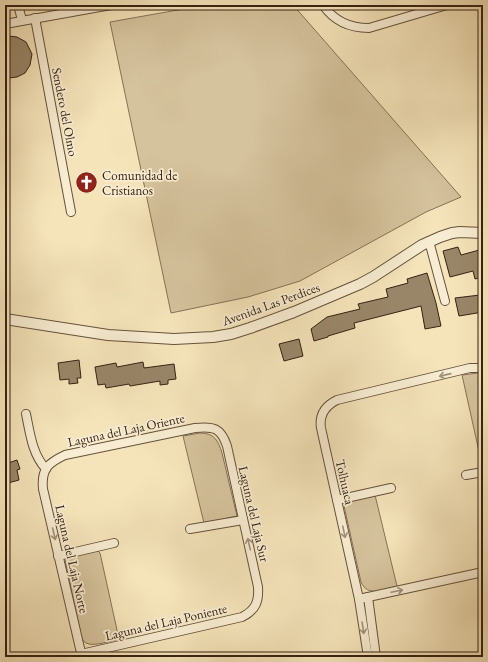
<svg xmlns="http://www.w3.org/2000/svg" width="488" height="662" font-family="'EB Garamond',serif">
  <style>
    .green { fill: #d5c39d; stroke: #867258 }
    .building { fill: #998669; stroke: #362112 }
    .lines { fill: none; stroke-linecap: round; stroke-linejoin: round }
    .minor-casing { stroke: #66523c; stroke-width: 10 }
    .tertiary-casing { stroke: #66523c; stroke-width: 12 }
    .minor { stroke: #f8edd2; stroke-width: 8 }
    .tertiary { stroke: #f8edd2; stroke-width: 10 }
    .oneway { stroke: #a1917c }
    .labels { text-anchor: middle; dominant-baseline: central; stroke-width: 3.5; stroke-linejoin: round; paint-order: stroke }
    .street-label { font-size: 13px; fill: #362112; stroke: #f8edd2 }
    .poi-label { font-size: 13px; fill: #362112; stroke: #f8edd2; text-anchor: start }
  </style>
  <rect width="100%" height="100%" fill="#f5e4ba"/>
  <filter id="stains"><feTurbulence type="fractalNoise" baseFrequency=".005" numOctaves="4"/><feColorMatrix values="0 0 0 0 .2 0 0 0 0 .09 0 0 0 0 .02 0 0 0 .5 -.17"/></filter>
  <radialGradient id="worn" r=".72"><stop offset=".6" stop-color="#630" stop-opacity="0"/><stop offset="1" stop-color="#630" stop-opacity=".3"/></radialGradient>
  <!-- green -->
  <g class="green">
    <path d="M206,5h87l168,192 -35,15 -126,69 -52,16 -77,16 -61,-291z"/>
    <path d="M478,373h5v92h-1l-20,-90z"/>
    <path d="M200,433c14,0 18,7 22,20l15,63 -33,7 -21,-87z"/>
    <path d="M375,495l22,91c-13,3 -29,12 -36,-4l-17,-76 2,-4z"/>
    <path d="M97,550l3,3 19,86c-8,2 -26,8 -33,4 -3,-2 -4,-4 -5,-8l-16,-75v-2z"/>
  </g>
  <!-- building -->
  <g class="building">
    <path d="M9,36l8,1 9,5 6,12 -2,11 -5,8 -8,4 -8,1 -4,-1v-40z"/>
    <path d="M458,247l3,8 22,-6v28l-8,2 -2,-8 -23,6 -7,-26z"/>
    <path d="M427,273l9,30 5,23 -16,3 -4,-23 -67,17 1,5 -27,8v1l-14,4 -3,-12 16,-12 33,-8 -2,-5 30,-7 -2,-8 22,-6 -1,-4z"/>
    <path d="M480,295l3,17 -24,4 -4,-18z"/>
    <path d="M299,339l4,17 -19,5 -5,-17z"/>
    <path d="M79,360l2,18h-4l1,5 -9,1v-5l-9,1 -2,-17z"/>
    <path d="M143,362l1,6 30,-4 2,15 -8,1v4l-8,1v-4l-30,5 -1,-2 -23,4 -1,-4 -7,1 -3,-18 21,-4 1,4z"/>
    <path d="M17,460l3,9 -3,1 2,10 -11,3 -3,-15v-4z"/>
  </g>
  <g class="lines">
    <defs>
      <g id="minor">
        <path d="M18,5l4,15"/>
        <path d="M323,5c11,16 27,23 46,23l78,-23"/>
        <path d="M35,18l36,194"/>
        <path d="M5,24l106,-19"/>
        <path d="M429,241l16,60"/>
        <path d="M26,414c4,19 6,40 20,55"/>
        <path d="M466,475l17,-3"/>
        <path d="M337,500l54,-12"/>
        <path d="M190,529l53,-9"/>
        <path d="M58,556l56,-13"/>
        <path d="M368,597l8,60"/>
        <path d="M359,599l124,-27"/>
        <path d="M81,654l161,-37c14,-7 17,-16 16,-30l-31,-141c-6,-18 -13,-20 -32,-18l-130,27c-17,8 -24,14 -22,34l39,168"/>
        <path d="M368,657l-9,-58 -38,-171c-2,-13 4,-22 16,-28l133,-32h13"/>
      </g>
      <path id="tertiary" d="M5,319l103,16 66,4 39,-2 18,-3 19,-6 44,-16 66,-28 13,-7 49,-32 18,-8 12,-4 8,-1 23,1"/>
    </defs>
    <!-- minor casing -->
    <use href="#minor" class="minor-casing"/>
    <!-- tertiary casing -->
    <use href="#tertiary" class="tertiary-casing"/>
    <!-- minor -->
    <use href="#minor" class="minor"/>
    <!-- tertiary -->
    <use href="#tertiary" class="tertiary"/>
  </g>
  <!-- one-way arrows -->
  <defs><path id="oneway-shaft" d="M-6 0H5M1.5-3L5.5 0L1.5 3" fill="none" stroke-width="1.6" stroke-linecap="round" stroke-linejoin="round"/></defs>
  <g class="oneway">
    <use href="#oneway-shaft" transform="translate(445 375) rotate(167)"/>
    <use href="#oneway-shaft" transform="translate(344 532) rotate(78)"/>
    <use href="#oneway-shaft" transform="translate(54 534) rotate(77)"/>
    <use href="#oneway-shaft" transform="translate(249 544) rotate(-103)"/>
    <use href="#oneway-shaft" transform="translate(397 591) rotate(-12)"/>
    <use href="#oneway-shaft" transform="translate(363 628) rotate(81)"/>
  </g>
  <!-- icons -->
  <defs>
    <symbol id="church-disc" viewBox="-11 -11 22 22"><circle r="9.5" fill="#8f2418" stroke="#f8edd2"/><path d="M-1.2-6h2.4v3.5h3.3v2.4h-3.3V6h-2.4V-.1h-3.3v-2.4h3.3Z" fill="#fff"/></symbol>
  </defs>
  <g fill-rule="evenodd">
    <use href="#church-disc" x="74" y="170" width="25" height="25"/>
  </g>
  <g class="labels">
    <!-- street labels -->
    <g class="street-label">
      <text transform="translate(65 112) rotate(79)">Sendero del Olmo</text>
      <text transform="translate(271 304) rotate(-20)">Avenida Las Perdices</text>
      <text transform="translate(126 430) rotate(-12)">Laguna del Laja Oriente</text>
      <text transform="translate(345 482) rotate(77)">Tolhuaca</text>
      <text transform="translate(254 514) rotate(77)">Laguna del Laja Sur</text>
      <text transform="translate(72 559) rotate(77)">Laguna del Laja Norte</text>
      <text transform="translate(166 622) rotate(-13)">Laguna del Laja Poniente</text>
    </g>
    <!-- poi labels -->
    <g class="poi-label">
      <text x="102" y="175">Comunidad de<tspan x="102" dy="15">Cristianos</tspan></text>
    </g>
  </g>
  <!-- margin -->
  <rect width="488" height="662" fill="none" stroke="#f5e4ba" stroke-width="20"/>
  <rect x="6" y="6" width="476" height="650" fill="none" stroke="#362112" stroke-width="2"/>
  <rect x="10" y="10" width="468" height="642" fill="none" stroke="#362112"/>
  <rect width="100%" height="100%" filter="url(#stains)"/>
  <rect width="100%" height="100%" fill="url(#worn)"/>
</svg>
